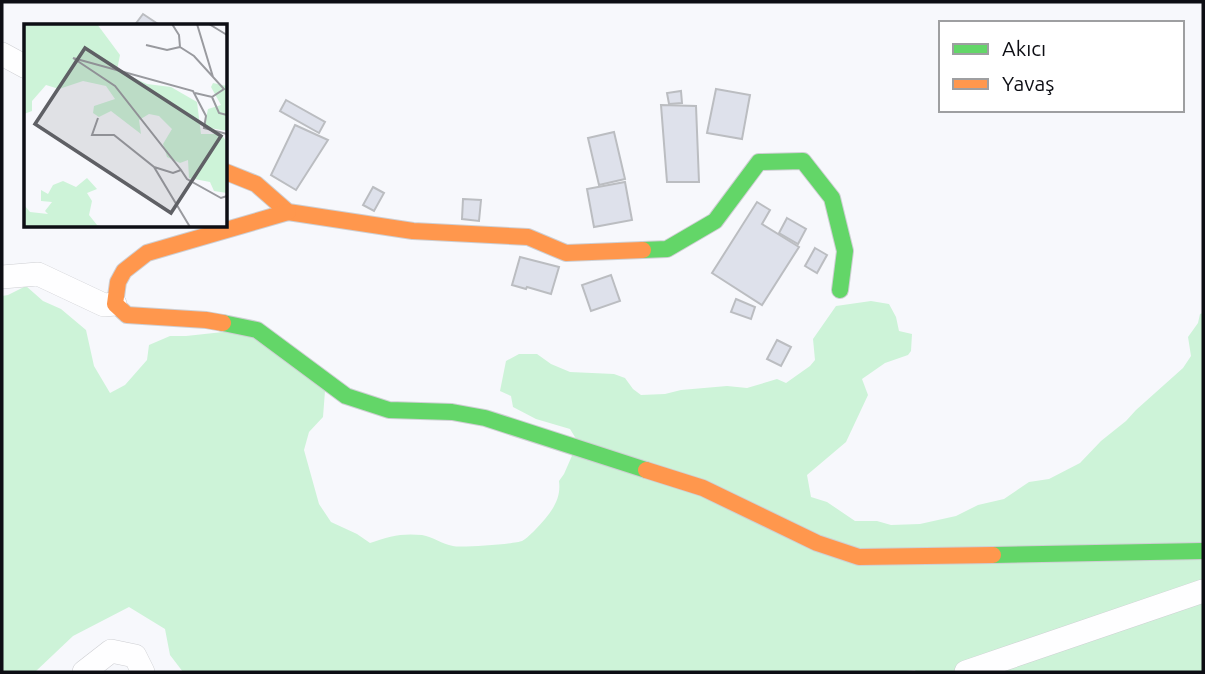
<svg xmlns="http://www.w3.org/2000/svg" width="1205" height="674" font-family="Ubuntu,sans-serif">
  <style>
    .green { fill: #cdf3d8 }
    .building { fill: #dee1eb; stroke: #bbbdc1; stroke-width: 2 }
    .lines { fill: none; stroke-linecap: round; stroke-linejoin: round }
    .street-casing { stroke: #cecfd3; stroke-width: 24 }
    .fast-casing { stroke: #cecfd3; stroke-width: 18 }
    .slow-casing { stroke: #cecfd3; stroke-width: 18 }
    .street { stroke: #fefeff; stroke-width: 23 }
    .fast { stroke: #63d668; stroke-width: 16 }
    .slow { stroke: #ff974d; stroke-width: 16 }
    .inset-road { fill: none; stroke: #999a9f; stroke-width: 2 }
    .view { fill: #5f6065; fill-opacity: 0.15; stroke: #5f6065; stroke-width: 3.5 }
    .inset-edge { fill: none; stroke: #0d0e14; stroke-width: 3.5 }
  </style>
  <rect width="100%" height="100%" fill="#f7f8fc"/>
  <!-- green -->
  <path class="green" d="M26,286l17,15 18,8 25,21 8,36 16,27 15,-8 22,-25 2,-15 21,-9h16l65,-7 74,62 -2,26 -14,15 -5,18 15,54 12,18 26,12 13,9c19,-7 32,-10 52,-8 11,2 20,9 31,11 7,2 62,-2 69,-5 6,-3 18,-16 23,-22 10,-12 16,-23 14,-38l5,-7 14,-32 -8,-13 -34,-10 -23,-12 -2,-11 -11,-5 6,-30 13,-7h18l14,10 19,8 44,2 11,4 8,11 8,6 24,-1 16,-4 46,-4 20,2 30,-9 9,4 24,-17 5,-6 -2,-21 23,-33 35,-5 18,3 7,13 3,14 13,3 -1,17 -3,4 -23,8 -23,16 6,16 -22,47 -39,33 4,22 16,5 28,19h22l14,4 29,-1 36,-8 22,-11 26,-6 25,-17 20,-3 31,-16 21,-22 25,-20 10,-11 47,-42 8,-12 -3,-19 10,-14 2,-9 3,-1v359h-287l-1,-2 -18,2h-714l-13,-17 -5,-26 -36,-22 -56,29 -38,36h-33v-376l6,-1z"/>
  <!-- building -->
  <g class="building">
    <path d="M143,14l18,12h-27z"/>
    <path d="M716,89l34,6 -8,44 -35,-6z"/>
    <path d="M681,91l1,12 -13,1 -2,-11z"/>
    <path d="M286,100l39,22 -6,11 -39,-22z"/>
    <path d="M661,105l35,1 3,76h-32z"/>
    <path d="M295,125l33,15 -32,50 -25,-15z"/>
    <path d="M614,132l11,47 -26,6 -11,-47z"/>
    <path d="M625,182l7,38 -38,7 -7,-38z"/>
    <path d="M373,187l11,6 -10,18 -11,-6z"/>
    <path d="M463,199l18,1 -2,21 -17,-2z"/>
    <path d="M757,202l13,8 -8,14 37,23 -37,58 -50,-32z"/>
    <path d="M787,218l19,11 -8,15 -19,-11z"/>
    <path d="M815,248l12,7 -10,18 -12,-7z"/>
    <path d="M520,257l39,10 -8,27 -24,-7 -1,2 -14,-4z"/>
    <path d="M611,275l9,26 -29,10 -9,-26z"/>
    <path d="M736,299l19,8 -4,12 -20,-7z"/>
    <path d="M777,340l14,7 -10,19 -14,-7z"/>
  </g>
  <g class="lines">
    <defs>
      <g id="street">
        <path d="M2,54l24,13"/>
        <path d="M2,277l36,-3 66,31 11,-1"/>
        <path d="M84,672l27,-21 24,5 8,16"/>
        <path d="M966,672l237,-81"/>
      </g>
      <g id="fast">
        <path d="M643,250l24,-1 48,-28 44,-59 44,-1 29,37 13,53 -5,39"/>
        <path d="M223,323l34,7 89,66 43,14 63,2 33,6 161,52"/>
        <path d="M993,555l210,-4"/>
      </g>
      <g id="slow">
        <path d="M226,172l30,12 32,28 125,19 115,6 38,16 77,-3"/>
        <path d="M223,323l-17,-3 -79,-5 -12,-11 3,-22 6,-11 23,-18 141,-41"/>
        <path d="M646,470l57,18 114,55 42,14 134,-2"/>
      </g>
    </defs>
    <!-- street casing -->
    <use href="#street" class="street-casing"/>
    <!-- fast casing -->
    <use href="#fast" class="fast-casing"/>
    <!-- slow casing -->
    <use href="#slow" class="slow-casing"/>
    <!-- street -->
    <use href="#street" class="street"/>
    <!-- fast -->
    <use href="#fast" class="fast"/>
    <!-- slow -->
    <use href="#slow" class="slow"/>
  </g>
  <!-- overview -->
  <g transform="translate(24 24)">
    <rect width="203" height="203" fill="#f7f8fc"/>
    <path d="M0,0h73l23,31 -3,15 30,14 24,3 26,15 4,32h20l5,7 1,52 -13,-2 -4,-9 -21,-4 -1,-18 -8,3 -13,-6 -4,-13 9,-15 -13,-13 -10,-2 -10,6 2,14 -30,-23 -12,6 -6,-4 1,-7 21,-7 -9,-13 -23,-5 -24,8 -13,-4 -14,16v10l-8,3zM189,59l14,3v45l-23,-4 4,-18 13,-4 -10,-18zM63,154l10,11 -10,4 5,8 -3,14 8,10 8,2h-81v-22l6,7 18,2 -3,-3 7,-9 -11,-1v-11l7,4 5,-9 10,-4 13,6z" fill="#cdf3d8"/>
    <path class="inset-road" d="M148,0l7,11 1,12 14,9 30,33 -12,8 -17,-4M173,0l16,53M185,0l18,11M122,21l21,5 13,-3M49,34l120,33 13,25 -2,12 23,6M49,34l42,28 66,84 -8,3 -19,-6M188,73l7,16 8,2M74,94l-6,17h22l40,32 36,60M157,146l6,9 34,19 6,-2"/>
    <path class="view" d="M61,24l136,88 -50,77 -136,-89z"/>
    <rect width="203" height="203" class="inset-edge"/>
  </g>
  <!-- border -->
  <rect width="1205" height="674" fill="none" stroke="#0d0e14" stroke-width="7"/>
  <!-- legend -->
  <rect x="939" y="21" width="245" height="91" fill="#ffffff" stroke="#9e9fa1" stroke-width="2"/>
  <rect x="953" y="44" width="35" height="10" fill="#63d668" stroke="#9e9fa1" stroke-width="2"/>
  <text x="1002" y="56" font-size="21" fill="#0d0e14">Akıcı</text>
  <rect x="953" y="79" width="35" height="10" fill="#ff974d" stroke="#9e9fa1" stroke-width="2"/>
  <text x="1002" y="91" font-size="21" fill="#0d0e14">Yavaş</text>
</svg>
